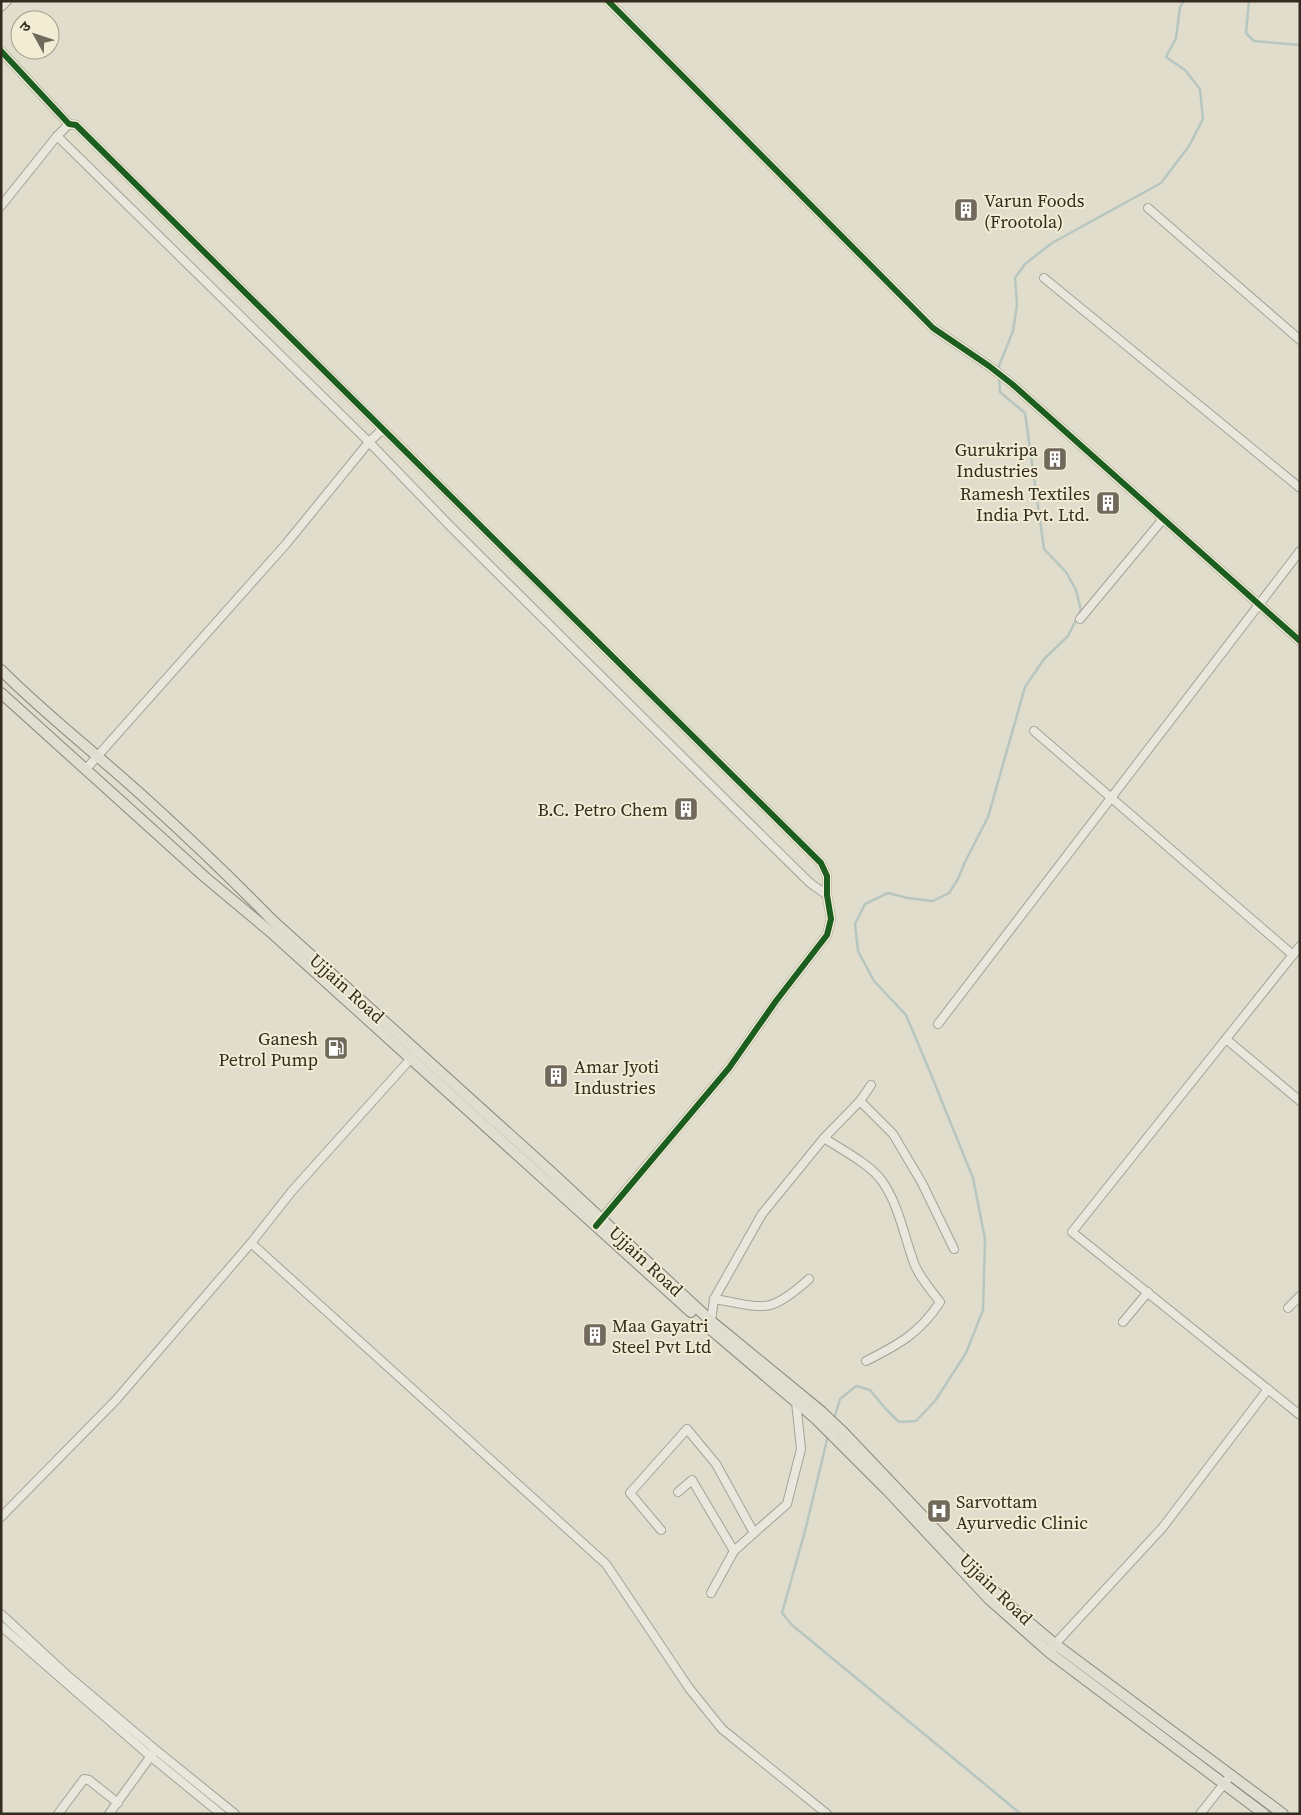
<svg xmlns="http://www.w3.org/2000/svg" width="1301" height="1815" font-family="'Source Serif 4','Noto Sans Devanagari',serif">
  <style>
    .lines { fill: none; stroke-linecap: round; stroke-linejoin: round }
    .stream { stroke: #b7c6bf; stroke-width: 2.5 }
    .minor-casing { stroke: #a5a296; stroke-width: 10 }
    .major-casing { stroke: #8b877d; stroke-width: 12 }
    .minor { stroke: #e9e7dd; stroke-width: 8 }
    .major { stroke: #e0ded0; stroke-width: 10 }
    .cycleway-casing { stroke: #f1ecd3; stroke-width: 9 }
    .cycleway { stroke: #1b5e20; stroke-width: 6 }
    .labels { text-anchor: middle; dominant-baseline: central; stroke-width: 4; stroke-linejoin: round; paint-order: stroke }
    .poi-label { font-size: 18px; fill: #332b1f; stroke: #f1ecd3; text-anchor: start }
    .street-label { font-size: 18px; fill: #332b1f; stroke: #f1ecd3 }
  </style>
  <rect width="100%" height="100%" fill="#e0ddcd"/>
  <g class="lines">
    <!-- stream -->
    <g class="stream">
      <path d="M1249,1l-3,32 8,8 46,4"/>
      <path d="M999,371v-5l14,-35 4,-26 -2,-27 10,-14 27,-21 109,-60 28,-37 14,-27 -3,-30 -15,-19 -19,-13 10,-19 4,-31 4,-6"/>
      <path d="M834,1419l6,-20 16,-13 14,4 15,18 14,14 17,-1 19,-20 31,-48 17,-43 2,-71 -12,-61 -43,-106 -24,-57 -32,-34 -16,-30 -3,-27 10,-20 23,-11 20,5 25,3 16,-8 9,-14 7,-17 23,-45 37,-130 19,-28 24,-23 13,-26 -5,-20 -10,-18 -22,-23 -19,-136 -25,-21 -1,-16"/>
      <path d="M828,1436l-23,95 -23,82 10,12 229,189"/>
    </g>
    <defs>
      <g id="minor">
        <path d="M608,1l325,327 56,38 23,18 288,257"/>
        <path d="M1,7l6,-6"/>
        <path d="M1,51l68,73 7,1 745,738 6,13v19l4,24 -4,16 -51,66 -47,67 -131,155"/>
        <path d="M57,136l312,306 82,85 285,283 74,73 17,12"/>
        <path d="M1,206l56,-70 12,-12"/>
        <path d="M1148,208l152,132"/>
        <path d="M1044,278l256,210"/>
        <path d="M1080,619l83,-100"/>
        <path d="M1034,731l259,224"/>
        <path d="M86,769l200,-225 83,-102 14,-13"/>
        <path d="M1300,946l-228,286 228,183"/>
        <path d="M938,1024l362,-473"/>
        <path d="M1226,1039l74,62"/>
        <path d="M860,1101l33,33 29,49 32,66"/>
        <path d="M824,1138c18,12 46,26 58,43 17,24 22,55 32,82 5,14 17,27 26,39 -20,31 -42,43 -74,59"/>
        <path d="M251,1243l355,321 83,124 33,41 105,85"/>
        <path d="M714,1299c50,8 54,17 95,-20"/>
        <path d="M1288,1308l12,-12"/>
        <path d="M711,1321l3,-22 48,-85 62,-76 36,-37 11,-16"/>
        <path d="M1123,1322l25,-30"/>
        <path d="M678,1492l14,-12 42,71"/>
        <path d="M1,1517l115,-117 135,-157 41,-52 122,-136"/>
        <path d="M661,1530l-31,-37 57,-64 29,35 38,69 33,-29 14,-55 -5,-47"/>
        <path d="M711,1593l23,-42 20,-18"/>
        <path d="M1,1614l66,61 89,75 79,64"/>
        <path d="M1,1626l149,130 71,58"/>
        <path d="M1050,1653l5,-9 108,-117 105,-138"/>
        <path d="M58,1814l26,-35 5,1 29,23"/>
        <path d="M109,1814l44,-61"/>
        <path d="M1200,1814l27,-34"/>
      </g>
      <g id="major">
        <path d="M1,670c46,46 97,85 145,129 43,39 85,79 126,121l278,251 161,150 111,91 20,19 152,160 24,22 37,31 228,170"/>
        <path d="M1,693l205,185 67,56 418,378"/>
        <path d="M709,1328l107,91 72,72 101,108 61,54 214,161"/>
      </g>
    </defs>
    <!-- minor casing -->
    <use href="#minor" class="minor-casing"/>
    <!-- major casing -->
    <use href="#major" class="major-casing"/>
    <!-- minor -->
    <use href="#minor" class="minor"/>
    <!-- major -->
    <use href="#major" class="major"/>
    <defs>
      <g id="cycleway">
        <path d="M608,1l325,327 56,38 23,18 288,257"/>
        <path d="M1,51l68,73 7,1 745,738 6,13v19l4,24 -4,16 -51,66 -47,67 -133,158"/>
      </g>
    </defs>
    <!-- cycleway casing -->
    <use href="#cycleway" class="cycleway-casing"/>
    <!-- cycleway -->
    <use href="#cycleway" class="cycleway"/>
  </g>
  <!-- icons -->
  <defs>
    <symbol id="building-square" viewBox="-11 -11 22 22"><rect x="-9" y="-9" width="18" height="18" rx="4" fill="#70695c" stroke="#f1ecd3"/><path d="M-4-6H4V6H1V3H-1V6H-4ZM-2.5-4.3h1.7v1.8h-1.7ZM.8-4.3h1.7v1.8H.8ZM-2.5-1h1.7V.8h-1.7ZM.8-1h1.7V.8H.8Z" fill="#fff"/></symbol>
    <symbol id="fuel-square" viewBox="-11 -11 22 22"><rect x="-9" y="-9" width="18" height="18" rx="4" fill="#70695c" stroke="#f1ecd3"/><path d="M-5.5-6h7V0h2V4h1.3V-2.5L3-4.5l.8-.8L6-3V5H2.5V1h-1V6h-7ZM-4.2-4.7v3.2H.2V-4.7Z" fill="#fff"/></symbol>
    <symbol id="hospital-square" viewBox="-11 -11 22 22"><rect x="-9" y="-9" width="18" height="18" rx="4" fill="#70695c" stroke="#f1ecd3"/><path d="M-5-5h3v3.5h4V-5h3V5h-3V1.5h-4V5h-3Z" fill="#fff"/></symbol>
  </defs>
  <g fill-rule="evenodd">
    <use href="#building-square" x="952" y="196" width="28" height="28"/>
    <use href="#building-square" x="1041" y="445" width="28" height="28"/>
    <use href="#building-square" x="1094" y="489" width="28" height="28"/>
    <use href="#building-square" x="672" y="795" width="28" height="28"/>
    <use href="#fuel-square" x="322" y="1034" width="28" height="28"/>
    <use href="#building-square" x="542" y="1062" width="28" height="28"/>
    <use href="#building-square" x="581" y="1321" width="28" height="28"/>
    <use href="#hospital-square" x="925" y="1497" width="28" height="28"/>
  </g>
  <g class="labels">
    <!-- poi labels -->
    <g class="poi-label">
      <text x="984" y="200">Varun Foods<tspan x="984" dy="21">(Frootola)</tspan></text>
      <text x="1038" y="449" text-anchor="end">Gurukripa<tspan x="1038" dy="21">Industries</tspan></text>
      <text x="1090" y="493" text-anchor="end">Ramesh Textiles<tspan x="1090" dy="21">India Pvt. Ltd.</tspan></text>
      <text x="668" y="809" text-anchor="end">B.C. Petro Chem</text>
      <text x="318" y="1038" text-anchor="end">Ganesh<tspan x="318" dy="21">Petrol Pump</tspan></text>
      <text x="574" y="1066">Amar Jyoti<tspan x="574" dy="21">Industries</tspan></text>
      <text x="612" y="1325">Maa Gayatri<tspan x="612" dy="21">Steel Pvt Ltd</tspan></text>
      <text x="956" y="1501">Sarvottam<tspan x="956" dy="21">Ayurvedic Clinic</tspan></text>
    </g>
    <!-- street labels -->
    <g class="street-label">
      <text transform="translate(347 988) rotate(42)">Ujjain Road</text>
      <text transform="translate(646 1261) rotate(43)">Ujjain Road</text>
      <text transform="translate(996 1589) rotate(44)">Ujjain Road</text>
    </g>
  </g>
  <!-- border -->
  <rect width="1301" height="1815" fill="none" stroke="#332b1f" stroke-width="5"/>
  <!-- north arrow -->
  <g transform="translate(35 35) rotate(310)"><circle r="24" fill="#f1ecd3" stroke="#a59f8b"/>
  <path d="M0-4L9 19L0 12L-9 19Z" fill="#70695c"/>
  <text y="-8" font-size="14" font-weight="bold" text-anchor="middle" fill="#332b1f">उ</text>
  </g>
</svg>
